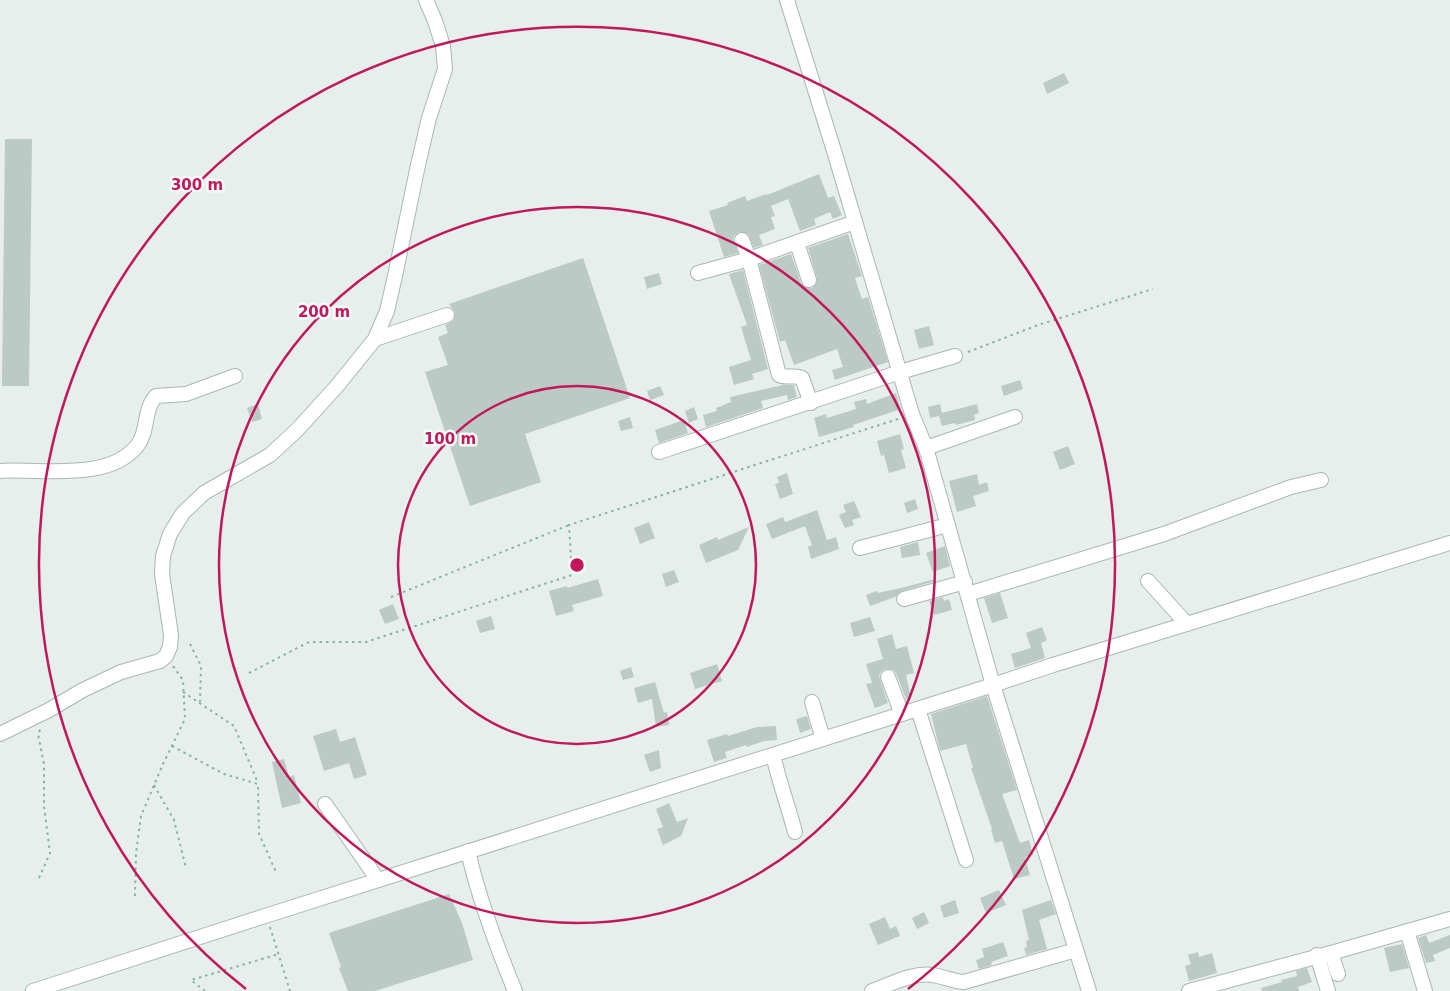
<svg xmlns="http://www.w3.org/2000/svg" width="1450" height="991" font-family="'DejaVu Sans',sans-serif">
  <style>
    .building { fill: #bbcac4 }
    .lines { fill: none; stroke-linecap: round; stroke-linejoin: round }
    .minor-casing { stroke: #a8b8b2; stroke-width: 16 }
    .path { stroke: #86b3a5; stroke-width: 2; stroke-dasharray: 2.5 4; stroke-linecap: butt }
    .minor { stroke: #fff; stroke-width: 14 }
    .ring { fill: none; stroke: #c2185b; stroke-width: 2.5 }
    .centre { fill: #c2185b; stroke: #f7fbf9; stroke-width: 2.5 }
    .ring-label { font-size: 15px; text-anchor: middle; font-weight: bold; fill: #c2185b; stroke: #f7fbf9; stroke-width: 5; stroke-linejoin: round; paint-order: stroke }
  </style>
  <rect width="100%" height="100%" fill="#e6efeb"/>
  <!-- building -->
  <g class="building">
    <path d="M1064,73l5,10 -22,11 -4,-11z"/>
    <path d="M5,139h27l-3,247h-27z"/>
    <path d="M819,174l9,24 6,-2 8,19 -9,4 -3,-7 -16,7 2,6 -16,6 -12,-32 -17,7 4,10 -4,1 4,12 -16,6 4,10 -9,3 -6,-14 -9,-2 -4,3 -2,4 5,14 -14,4 -15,-46 19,-6 -1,-2 18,-7 2,5 19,-7 1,1z"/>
    <path d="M848,234l14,42 -7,2 7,21 6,-2 20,65 -53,18 -3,-10 11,-3 -6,-18 -43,16 -9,-25 -5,2 -21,-77 32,-11 10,29 6,5h5l5,-6v-4l-9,-30z"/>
    <path d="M583,258l47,140 -105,36 16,48 -71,24 -45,-134 23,-7 -10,-28 10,-4 -3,-8 8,-4 2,-4v-5l-6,-8z"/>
    <path d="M743,270l25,99 -16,5 2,5 -20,6 -5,-18 22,-7 -10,-33 6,-2 -18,-51z"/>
    <path d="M659,273l3,11 -15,5 -3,-12z"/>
    <path d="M929,326l5,19 -15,4 -5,-19z"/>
    <path d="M1020,380l3,9 -19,7 -3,-10z"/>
    <path d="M783,385h11l3,12 -9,3 -1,-5 -26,6 2,7 -57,19 -3,-12 14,-4 -1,-3 15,-6 -1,-5z"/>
    <path d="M660,386l4,9 -14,5 -3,-9z"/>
    <path d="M896,393l5,16 -48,16 1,2 -35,10 -5,-19 12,-4 1,4 29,-9 -2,-7 12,-3 1,5z"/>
    <path d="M258,404l4,15 -10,3 -5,-14z"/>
    <path d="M940,404l2,9 35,-9 2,9 -5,2 1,5 -19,5 -1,-2 -13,3 -3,-10 -9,2 -2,-11z"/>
    <path d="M694,407l4,12 -9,4 -4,-12z"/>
    <path d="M630,417l3,11 -12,3 -3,-10z"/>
    <path d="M684,420l4,13 -29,10 -4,-13z"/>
    <path d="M900,434l4,15 -3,1 5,18 -17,5 -5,-18 -3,1 -4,-15z"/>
    <path d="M1068,446l7,18 -15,6 -7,-18z"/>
    <path d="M787,473l6,21 -13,5 -5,-15 4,-1 -2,-6z"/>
    <path d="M977,474l2,11 8,-3 2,9 -16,5 3,10 -19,6 -8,-31z"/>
    <path d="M915,499l3,10 -11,4 -3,-10z"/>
    <path d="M854,501l7,16 -9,3 2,5 -9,3 -6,-13 7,-3 -3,-7z"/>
    <path d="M817,510l10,30 9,-3 3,12 -28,10 -3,-12 4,-2 -7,-19 -33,13 -6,-15 17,-7 2,5z"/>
    <path d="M649,522l6,16 -15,6 -6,-16z"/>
    <path d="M749,527l-11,23 -32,13 -7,-18 18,-8 1,3z"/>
    <path d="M918,542l2,13 -18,3 -2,-11z"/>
    <path d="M945,546l5,20 -17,6 -7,-19z"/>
    <path d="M674,570l5,12 -13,5 -4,-13z"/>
    <path d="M598,579l5,17 -31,9 2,6 -18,5 -7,-25 18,-5v2z"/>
    <path d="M935,579v2l-33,10 -7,6 -25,9 -4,-11 11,-4 1,2 27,-6z"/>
    <path d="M1000,593l8,25 -16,5 -8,-25z"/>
    <path d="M943,597l1,4 5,-2 3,11 -18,5 -5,-14z"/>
    <path d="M393,604l6,15 -14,5 -6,-14z"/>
    <path d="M491,616l4,13 -15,4 -4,-12z"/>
    <path d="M870,617l5,14 -21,6 -4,-14z"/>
    <path d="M1042,627l5,13 -6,3 4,15 -30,10 -4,-14 20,-6 -5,-15z"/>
    <path d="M892,634l4,15 11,-3 7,27 -8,2 5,23 -5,1 -10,-26 -3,-3 -8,-1 -4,3 -2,4 9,27 -13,5 -9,-24 6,-1 -6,-19 17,-5 -6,-20z"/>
    <path d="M717,664l5,17 -27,8 -5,-16z"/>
    <path d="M631,667l3,10 -11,3 -3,-9z"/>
    <path d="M655,682l9,31 3,-1 2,13 -13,2 -4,-28 -14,4 -4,-15z"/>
    <path d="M987,696l30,94 -15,4 18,49 9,-3 4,15 -8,2 5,18 -16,4 -12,-38 -7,2 -4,-14h1l-21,-61h2l-7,-24 -26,7 -9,-37z"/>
    <path d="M807,716l4,13 -11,4 -4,-14z"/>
    <path d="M776,726l1,14 -13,1 -18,6v-2l-21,7 2,6 -13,4 -7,-22 20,-6 1,2 29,-9z"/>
    <path d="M336,729l4,13 15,-5 12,38 -13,4 -5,-16 -25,8 -11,-35z"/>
    <path d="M659,750l2,18 -11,4 -6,-17z"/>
    <path d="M284,759l5,18 5,-2 7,28 -19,5 -10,-46z"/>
    <path d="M669,803l8,19 11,-4 -7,18 -18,9 -6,-16 6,-2 -7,-18z"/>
    <path d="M999,890l7,15 -20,8 -6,-15z"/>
    <path d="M449,894l13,29 11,37 -98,31h-27l-9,-23 2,-1 -12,-34z"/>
    <path d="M955,900l4,13 -15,5 -4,-12z"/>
    <path d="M1051,900l5,14 -17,6 8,29 -21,6 -2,-7 3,-1 -1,-6 3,-1 -7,-30z"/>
    <path d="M924,912l5,11 -12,6 -5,-11z"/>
    <path d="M885,917l5,12 6,-3 4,10 -22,9 -9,-21z"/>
    <path d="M1426,935l3,8 21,-8v13l-17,7 2,6 -9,2 -8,-25z"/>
    <path d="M1003,942l5,14 -17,6 1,3 -13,4 -3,-9 8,-3 -2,-8z"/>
    <path d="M1402,944l7,24 -19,4 -6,-24z"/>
    <path d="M1198,952l1,5 13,-4 5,20 -28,8 -4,-15 6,-2 -3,-9z"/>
    <path d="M1307,968l5,14 -14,5 1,4h-37l-1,-3 21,-6 -1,-2 16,-4 -1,-5z"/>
  </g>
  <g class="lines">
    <defs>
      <g id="minor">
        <path d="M787,0l48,154 77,260 14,34 67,237 96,306"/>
        <path d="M742,240l7,19 30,116c7,4 15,-1 23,3l9,25"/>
        <path d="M797,243l12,37"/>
        <path d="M698,273l51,-14 106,-37"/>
        <path d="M375,339l72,-24"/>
        <path d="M926,448l89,-31"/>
        <path d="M659,452l241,-80 55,-16"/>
        <path d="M0,471c41,-3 108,11 137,-25 12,-15 6,-36 19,-50l30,-2 49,-18"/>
        <path d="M860,548l88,-23"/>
        <path d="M1148,581l39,43"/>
        <path d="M968,594l196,-60 127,-47 30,-7"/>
        <path d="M904,599l61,-17"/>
        <path d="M888,677l14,37"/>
        <path d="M812,702l11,37"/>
        <path d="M918,709l48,151"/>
        <path d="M0,734l49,-24 34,-20 38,-18 39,-11 6,-5 4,-9 1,-12 -9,-61 1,-18 7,-22 13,-21 21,-20 66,-38 28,-26 39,-43 38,-47 12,-28 8,-35 23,-111 11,-47 16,-49 -2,-23 -8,-25 -9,-21"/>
        <path d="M773,755c6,26 15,51 22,77"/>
        <path d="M325,804l53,76"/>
        <path d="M468,851c11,49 28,94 47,140"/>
        <path d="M1407,931l18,60"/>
        <path d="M1331,953l7,21"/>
        <path d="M1317,955l11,36"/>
        <path d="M33,991l232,-75 728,-231 60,-20 397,-122"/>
        <path d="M872,991c20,-7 40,-19 61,-16 11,2 20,6 31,7l112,-32"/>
        <path d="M1189,991l142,-38 119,-34"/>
      </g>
    </defs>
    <!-- minor casing -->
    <use href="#minor" class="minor-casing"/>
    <!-- path -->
    <g class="path">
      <path d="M968,352l70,-27 115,-36"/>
      <path d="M391,597l178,-72"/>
      <path d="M190,644l11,22 -1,36"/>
      <path d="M249,673l60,-31h57l206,-67 -3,-50 332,-107"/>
      <path d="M183,692l51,34 24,57"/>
      <path d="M172,746l52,28 34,10 1,50 17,38"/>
      <path d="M154,785l20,35 12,48"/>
      <path d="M39,878l11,-25 -6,-47v-42l-6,-30 3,-6"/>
      <path d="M135,896l1,-43 5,-37 22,-52 22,-45 -2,-39 -10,-14"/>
      <path d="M270,927l20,64"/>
      <path d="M205,991l-14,-11 88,-26"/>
    </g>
    <!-- minor -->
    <use href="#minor" class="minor"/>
  </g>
  <!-- distance rings -->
  <g class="ring">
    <circle cx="577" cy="565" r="179"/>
    <circle cx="577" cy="565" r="358"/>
    <path d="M246 989A538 538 0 1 1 908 989"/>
  </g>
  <circle cx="577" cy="565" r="8" class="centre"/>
  <g class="ring-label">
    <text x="197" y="190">300 m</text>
    <text x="324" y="317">200 m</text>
    <text x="450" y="444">100 m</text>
  </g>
</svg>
